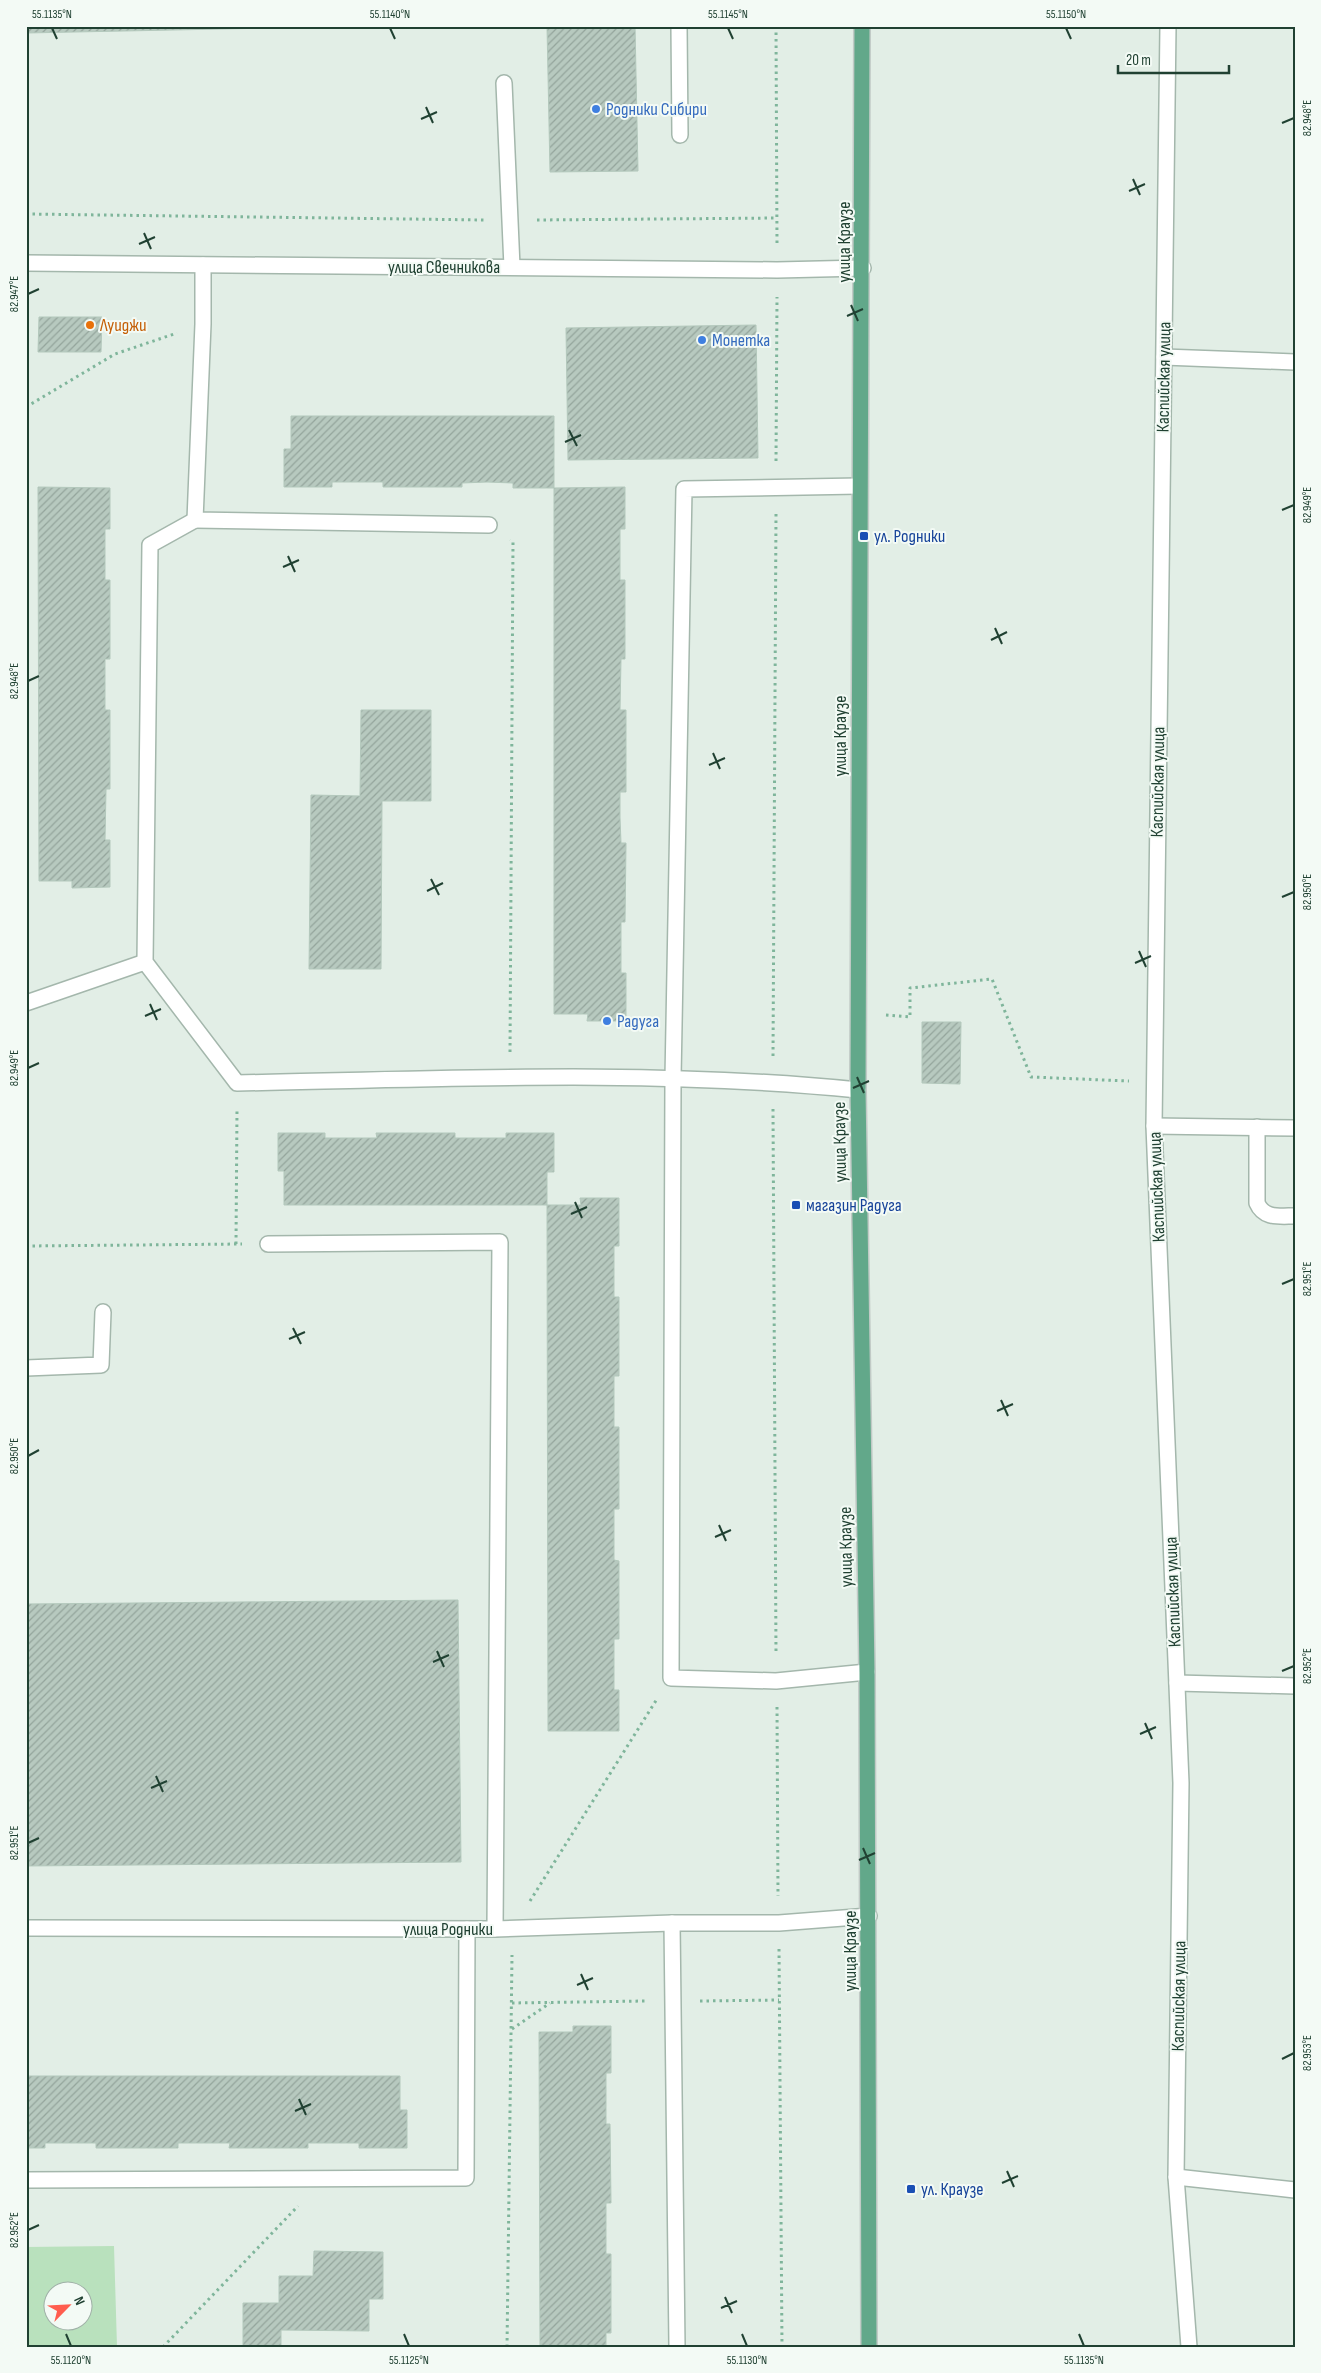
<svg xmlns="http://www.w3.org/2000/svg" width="1321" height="2373" font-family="'Sofia Sans Condensed',sans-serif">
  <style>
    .pitch { fill: #b9e1bd; fill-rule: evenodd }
    .building { fill: url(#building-hatch); stroke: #b3c8bc }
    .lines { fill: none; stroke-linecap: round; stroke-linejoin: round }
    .minor-casing { stroke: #a4b7ac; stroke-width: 18 }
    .major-casing { stroke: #c1cac6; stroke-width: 18 }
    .path { stroke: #7fb59b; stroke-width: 3; stroke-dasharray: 2.5 4; stroke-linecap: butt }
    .minor { stroke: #fff; stroke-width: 15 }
    .major { stroke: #62a88a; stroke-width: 15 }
    .ticks { fill: none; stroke: #204132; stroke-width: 2 }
    .shop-dot { fill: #3f7fe0; stroke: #f3faf5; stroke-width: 2 }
    .food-dot { fill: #e8710a; stroke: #f3faf5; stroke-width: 2 }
    .transit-dot { fill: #1a4fb4; stroke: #f3faf5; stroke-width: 2 }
    .labels { text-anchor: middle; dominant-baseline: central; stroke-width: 4; stroke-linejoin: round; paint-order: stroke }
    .shop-label { font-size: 18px; fill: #366cbe; stroke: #f3faf5; text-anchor: start }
    .street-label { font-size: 18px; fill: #204132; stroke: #f3faf5 }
    .food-label { font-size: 18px; fill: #c56008; stroke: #f3faf5; text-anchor: start }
    .transit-label { font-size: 18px; fill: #164399; stroke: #f3faf5; text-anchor: start }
    .neatline { fill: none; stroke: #204132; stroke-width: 2 }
    .ticks-label { font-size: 12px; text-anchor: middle; fill: #204132 }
  </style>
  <defs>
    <pattern id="building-hatch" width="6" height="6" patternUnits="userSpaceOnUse" patternTransform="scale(1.25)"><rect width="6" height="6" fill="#b7c9bf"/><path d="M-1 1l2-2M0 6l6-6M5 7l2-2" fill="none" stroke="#94a59c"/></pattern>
  </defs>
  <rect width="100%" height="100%" fill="#e2eee6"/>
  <!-- pitch -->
  <path class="pitch" d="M114,2246l3,101h-91v-100zM52,2290h30v30h-30z"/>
  <!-- building -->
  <g class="building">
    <path d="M26,26h343l-343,7z"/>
    <path d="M547,26h88l3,145 -88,1z"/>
    <path d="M39,317h63l-1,35h-63z"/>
    <path d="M756,325l2,133 -190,2 -2,-132z"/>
    <path d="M291,416h263v72h-41v-5l-26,-1 -25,1v4h-79v-5h-51v5h-48v-38h7z"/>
    <path d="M38,487l72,1v41h-5v51h5v79h-5v51h5v79h-4l-1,51h5v47l-38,1v-7h-33z"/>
    <path d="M625,487v42h-5v51h5v79h-4l-1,51h6v82h-6v26l1,25h5l-1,79h-4v51h5v48h-39l1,-7h-34v-526z"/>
    <path d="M361,710h70v91h-49l-1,168h-72l2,-174 49,1z"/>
    <path d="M922,1022h39l-1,62 -38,-1z"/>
    <path d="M278,1133h47v5h52l-1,-5h79v5h51v-5h48v39h-7v33h-263v-34h-6z"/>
    <path d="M580,1198h39v48h-5v51h5v79h-5v51h5v82h-5v51l5,1v78h-5v51h5v41h-71l-1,-526h34z"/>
    <path d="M458,1600l3,262 -435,4v-262z"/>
    <path d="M573,2026h38v47h-5v51h4l1,79h-5v51h5v79h-5v14h-66l-1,-315h34z"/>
    <path d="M26,2076h374v34h7v38h-48v-5h-51v5h-79l1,-5h-52v5h-82v-5h-51v5h-19z"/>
    <path d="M314,2251l69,1v47h-14v32l-88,-1v17h-38v-44h36v-27h34z"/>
  </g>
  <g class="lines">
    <defs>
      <g id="minor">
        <path d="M679,26l1,109"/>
        <path d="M1168,26l-14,1100 27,657 -5,394 13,170"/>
        <path d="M504,83l8,184"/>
        <path d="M26,263l751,7 86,-2"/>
        <path d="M203,265v59l-8,196 294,5"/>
        <path d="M1164,357l131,5"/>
        <path d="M859,486l-175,3 -11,589 -2,600 105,3 91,-9"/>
        <path d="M195,520l-45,25 -5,417 92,121c206,-4 415,-14 621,7"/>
        <path d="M26,1003l119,-41"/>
        <path d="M1154,1126l141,2"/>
        <path d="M1257,1127v76c7,16 22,13 38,13"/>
        <path d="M268,1244l232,-2 -5,687"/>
        <path d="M26,1368l75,-3 2,-53"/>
        <path d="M1177,1683l118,3"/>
        <path d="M672,1923l5,424"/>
        <path d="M26,1928l469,1 177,-6h107l90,-7"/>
        <path d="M1176,2177l119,13"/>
        <path d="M26,2180l440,-2 1,-249"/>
      </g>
      <path id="major" d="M862,26l-4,1064 9,582 2,675"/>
    </defs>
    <!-- minor casing -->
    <use href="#minor" class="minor-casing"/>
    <!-- major casing -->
    <use href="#major" class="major-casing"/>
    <!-- path -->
    <g class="path">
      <path d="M776,26l1,217"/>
      <path d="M26,214l458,6"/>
      <path d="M537,220l240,-2"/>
      <path d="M26,407l89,-53 62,-21"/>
      <path d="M776,461l1,-164"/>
      <path d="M886,1015l24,2v-29l82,-9 39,98 98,4"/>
      <path d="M510,1052l3,-510 -3,-2"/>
      <path d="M773,1056l3,-542"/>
      <path d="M773,1109l3,544"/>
      <path d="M236,1244l1,-135"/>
      <path d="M26,1246l216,-2"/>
      <path d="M777,1707l1,189"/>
      <path d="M530,1901l127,-202"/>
      <path d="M779,1949l3,398"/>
      <path d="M700,2001l79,-1"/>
      <path d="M512,2003l134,-2"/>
      <path d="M512,2029l38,-26"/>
      <path d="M163,2347l135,-141"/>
      <path d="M507,2347l5,-392"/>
    </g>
    <!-- minor -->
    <use href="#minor" class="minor"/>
    <!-- major -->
    <use href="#major" class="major"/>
  </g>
  <!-- ticks -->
  <path class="ticks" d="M52,28l5,11M390,28l5,11M728,28l5,11M1066,28l5,11M426,107l7,16M421,119l16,-7M1282,123l12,-5M1133,179l7,16M1129,191l16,-7M144,233l7,16M139,244l16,-7M28,294l11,-5M851,305l7,16M847,316l16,-7M569,430l8,16M565,442l16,-7M1282,510l12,-5M288,556l7,16M283,567l16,-7M995,628l7,16M991,640l16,-8M28,681l11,-5M713,753l7,16M709,765l16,-7M431,879l8,16M427,891l16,-8M1282,897l12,-5M1139,951l7,16M1135,963l16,-7M150,1004l7,16M145,1016l16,-7M28,1068l11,-5M857,1077l7,16M853,1088l16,-7M575,1202l7,16M571,1214l16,-7M1282,1284l12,-5M293,1328l8,16M289,1339l16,-7M1001,1400l7,16M997,1411l16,-7M28,1456l11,-6M719,1525l7,16M715,1537l16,-7M437,1651l7,16M433,1662l16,-7M1282,1671l12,-5M1145,1723l7,16M1140,1734l16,-7M156,1776l7,16M151,1788l16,-7M28,1843l11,-5M863,1848l7,16M859,1860l16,-7M581,1974l7,16M577,1985l16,-7M1282,2059l12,-6M299,2099l7,16M295,2111l16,-7M1007,2171l7,16M1002,2183l16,-7M28,2230l11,-5M725,2297l7,16M721,2308l16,-7M66,2334l5,12M404,2334l5,12M742,2334l5,12M1079,2334l5,12"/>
  <!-- markers -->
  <g class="shop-dot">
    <circle cx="596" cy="109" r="5"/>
    <circle cx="702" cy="340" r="5"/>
    <circle cx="607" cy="1021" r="5"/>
  </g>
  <circle class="food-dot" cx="90" cy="325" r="5"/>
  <g class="transit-dot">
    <rect x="859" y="531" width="10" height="10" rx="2.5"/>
    <rect x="791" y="1200" width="10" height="10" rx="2.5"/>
    <rect x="906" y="2184" width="10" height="10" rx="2.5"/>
  </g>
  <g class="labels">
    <!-- shop labels -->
    <g class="shop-label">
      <text x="606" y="109">Родники Сибири</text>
      <text x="712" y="340">Монетка</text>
      <text x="617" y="1021">Радуга</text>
    </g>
    <!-- street labels -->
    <g class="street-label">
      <text transform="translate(844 242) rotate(-90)">улица Краузе</text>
      <text x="444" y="267">улица Свечникова</text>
      <text transform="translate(1164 377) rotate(-89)">Каспийская улица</text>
      <text transform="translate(840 736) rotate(-90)">улица Краузе</text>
      <text transform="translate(1158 782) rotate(-89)">Каспийская улица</text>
      <text transform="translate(840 1142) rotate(-91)">улица Краузе</text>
      <text transform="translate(1157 1187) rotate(-92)">Каспийская улица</text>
      <text transform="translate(846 1547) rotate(-91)">улица Краузе</text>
      <text transform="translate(1173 1592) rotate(-92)">Каспийская улица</text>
      <text x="448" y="1929">улица Родники</text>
      <text transform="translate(850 1951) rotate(-90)">улица Краузе</text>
      <text transform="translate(1179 1996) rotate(-89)">Каспийская улица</text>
    </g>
    <!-- food labels -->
    <g class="food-label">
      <text x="100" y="325">Луиджи</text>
    </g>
    <!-- transit labels -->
    <g class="transit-label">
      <text x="874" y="536">ул. Родники</text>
      <text x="806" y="1205">магазин Радуга</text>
      <text x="921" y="2189">ул. Краузе</text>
    </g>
  </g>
  <!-- border -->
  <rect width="1321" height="2373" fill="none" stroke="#f3faf5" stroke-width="55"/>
  <!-- north arrow -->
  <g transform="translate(68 2306) rotate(66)"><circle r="24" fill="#f3faf5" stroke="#9fb0a7"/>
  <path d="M0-4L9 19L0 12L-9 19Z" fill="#ff5d4e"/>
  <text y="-8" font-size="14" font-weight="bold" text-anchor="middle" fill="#204132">N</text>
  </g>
  <!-- scale -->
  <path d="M1118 65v8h111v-8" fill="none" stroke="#204132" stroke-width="2.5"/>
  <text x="1126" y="65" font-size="15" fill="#204132" stroke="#f3faf5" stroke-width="4" paint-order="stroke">20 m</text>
  <rect x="28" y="28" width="1266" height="2318" class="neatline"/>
  <g class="ticks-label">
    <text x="52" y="18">55.1135°N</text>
    <text x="390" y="18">55.1140°N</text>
    <text x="728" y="18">55.1145°N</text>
    <text x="1066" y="18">55.1150°N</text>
    <text transform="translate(1307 118) rotate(-90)" y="4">82.948°E</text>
    <text transform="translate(14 294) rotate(-90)" y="4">82.947°E</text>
    <text transform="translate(1307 505) rotate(-90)" y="4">82.949°E</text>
    <text transform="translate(14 681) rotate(-90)" y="4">82.948°E</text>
    <text transform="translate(1307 892) rotate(-90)" y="4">82.950°E</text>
    <text transform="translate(14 1068) rotate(-90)" y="4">82.949°E</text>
    <text transform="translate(1307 1279) rotate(-90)" y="4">82.951°E</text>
    <text transform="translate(14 1456) rotate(-90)" y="4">82.950°E</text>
    <text transform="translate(1307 1666) rotate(-90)" y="4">82.952°E</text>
    <text transform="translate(14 1843) rotate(-90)" y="4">82.951°E</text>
    <text transform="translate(1307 2053) rotate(-90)" y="4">82.953°E</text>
    <text transform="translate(14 2230) rotate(-90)" y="4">82.952°E</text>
    <text x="71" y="2364">55.1120°N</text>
    <text x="409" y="2364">55.1125°N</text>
    <text x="747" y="2364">55.1130°N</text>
    <text x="1084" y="2364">55.1135°N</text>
  </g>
</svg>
